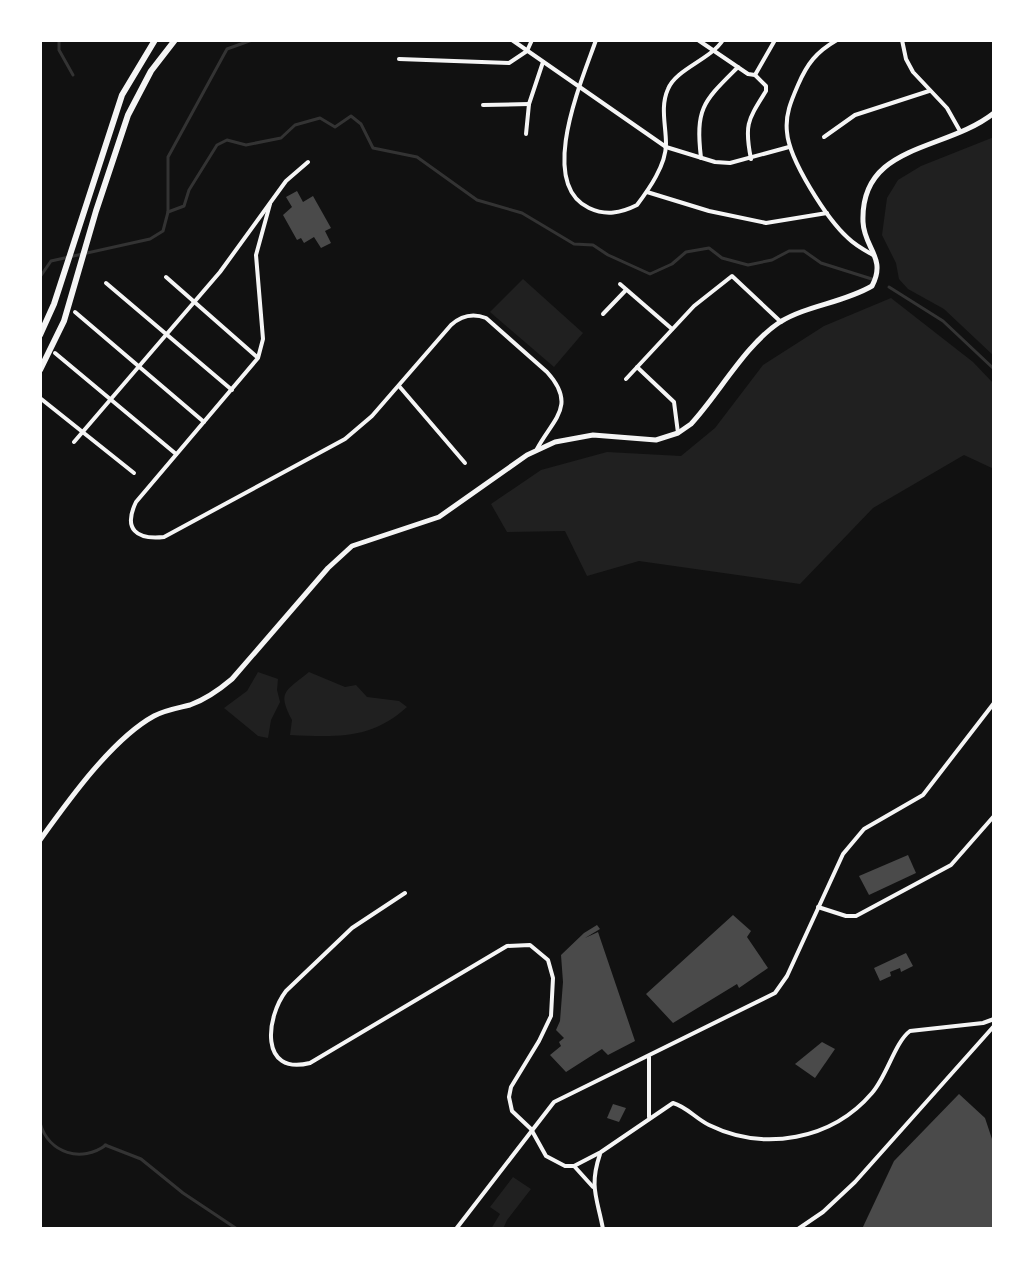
<svg xmlns="http://www.w3.org/2000/svg" width="1034" height="1269" font-family="Georgia,serif">
  <style>
    .green { fill: #202020 }
    .lines { fill: none; stroke-linecap: round; stroke-linejoin: round }
    .stream { stroke: #333; stroke-width: 3 }
    .building { fill: #4a4a4a }
    .minor { stroke: #f5f5f5; stroke-width: 4 }
    .secondary { stroke: #f5f5f5; stroke-width: 5 }
    .trunk { stroke: #f5f5f5; stroke-width: 6 }
  </style>
  <rect width="100%" height="100%" fill="#111"/>
  <!-- green -->
  <g class="green">
    <path d="M994,137v219l-50,-47 -36,-20 -9,-10 -3,-16 -14,-28 5,-37 11,-18 23,-14z"/>
    <path d="M523,279l60,54 -29,34 -64,-55z"/>
    <path d="M891,298l82,64 21,22v85l-30,-14 -91,53 -73,76 -161,-23 -52,15 -22,-45 -58,1 -16,-28 50,-34 66,-18 74,4 34,-28 48,-63 61,-39z"/>
    <path d="M258,672l20,7 -1,11 3,12 -9,18 -3,18 -10,-2 -34,-28 23,-17z"/>
    <path d="M309,672l36,15 11,-2 11,12 32,4 8,6c-36,33 -72,30 -117,28l2,-15c-15,-29 -7,-28 17,-48z"/>
    <path d="M513,1177l18,12 -24,31 -4,9h-12l9,-15 -10,-7z"/>
  </g>
  <g class="lines">
    <!-- stream -->
    <g class="stream">
      <path d="M59,40v10l14,25"/>
      <path d="M168,212l16,-6 5,-16 28,-45 10,-5 19,5 35,-7 14,-13 25,-7 15,9 16,-11 10,8 12,24 44,9 60,43 45,13 52,31 19,1 15,10 42,19 22,-10 14,-12 23,-4 13,10 26,7 24,-5 17,-9h15l17,12 54,17"/>
      <path d="M40,277l11,-16 99,-22 13,-8 5,-19v-55l59,-108 25,-9"/>
      <path d="M889,287l54,34 51,48"/>
      <path d="M40,1123c9,31 42,40 66,22"/>
      <path d="M105,1145l36,14 42,34 54,36"/>
    </g>
  </g>
  <!-- building -->
  <g class="building">
    <path d="M297,191l6,11 10,-6 18,32 -6,3 6,12 -10,5 -7,-11 -10,6 -3,-5 -4,2 -14,-25 9,-8 -6,-10z"/>
    <path d="M908,855l8,18 -47,22 -10,-19z"/>
    <path d="M733,915l18,16 -4,6 21,31 -29,20 -2,-4 -64,39 -27,-29z"/>
    <path d="M597,925l3,4 -15,9 13,-6 37,109 -27,14 -6,-6 -36,23 -16,-17 11,-9 -2,-4 5,-4 -8,-8 4,-9 3,-39 -2,-27 23,-22z"/>
    <path d="M906,953l7,13 -12,6 -1,-4 -10,4 1,4 -11,5 -6,-13z"/>
    <path d="M822,1042l13,7 -20,29 -20,-14z"/>
    <path d="M959,1094l26,24 9,27v84h-132l32,-68z"/>
    <path d="M613,1104l13,4 -7,14 -12,-4z"/>
  </g>
  <g class="lines">
    <!-- minor -->
    <g class="minor">
      <path d="M512,40l154,107 49,15 15,1 59,-16"/>
      <path d="M596,40c-13,38 -60,143 -7,168 17,8 32,5 48,-3 12,-16 29,-40 29,-61 0,-19 -6,-37 2,-55 8,-20 42,-29 55,-49"/>
      <path d="M698,40l50,34 7,1 11,11v5c-18,29 -22,33 -15,68"/>
      <path d="M837,40c-21,12 -30,24 -39,45 -7,16 -13,30 -11,47 2,28 40,87 61,106 7,7 16,12 25,17"/>
      <path d="M902,40l4,19 7,13 34,36 13,23"/>
      <path d="M399,59l110,4 18,-12 5,-11"/>
      <path d="M755,75l20,-35"/>
      <path d="M483,105l46,-1"/>
      <path d="M526,134l3,-30 14,-42"/>
      <path d="M824,137l31,-22 74,-24"/>
      <path d="M701,158c-6,-51 3,-57 37,-91"/>
      <path d="M647,192l62,19 57,12 61,-10"/>
      <path d="M270,204l-14,51 7,84 -5,19 -122,144c-13,27 0,38 28,35l181,-98 27,-23 79,-91c11,-10 22,-12 35,-7l61,54c31,34 5,48 -10,77"/>
      <path d="M166,277l91,80"/>
      <path d="M106,283l126,107"/>
      <path d="M620,284l52,45"/>
      <path d="M75,312l129,110"/>
      <path d="M603,314l23,-24"/>
      <path d="M55,353l121,101"/>
      <path d="M637,367l37,35 4,31"/>
      <path d="M626,379l68,-73 38,-30 49,46"/>
      <path d="M399,386l66,77"/>
      <path d="M40,398l94,75"/>
      <path d="M74,442l146,-170 66,-91 22,-19"/>
      <path d="M405,893l-53,35 -66,63c-20,26 -27,85 24,72l197,-117 23,-1 18,15 5,18 -2,38 -12,25 -28,46 -2,10 3,14 19,18 15,27 19,10h9l27,-14 72,-49c14,4 22,15 36,22 55,27 123,15 163,-32 15,-17 23,-51 38,-62l73,-8 11,-4"/>
      <path d="M818,907l28,9h10l95,-51 43,-49"/>
      <path d="M649,1117v-60"/>
      <path d="M600,1154c-11,33 -3,43 3,75"/>
      <path d="M574,1166l19,21"/>
      <path d="M456,1229l98,-127 221,-109 12,-17 56,-122 21,-25 59,-34 71,-92"/>
      <path d="M798,1229l25,-17 32,-30 139,-156"/>
    </g>
    <!-- secondary -->
    <path class="secondary" d="M40,840c28,-39 72,-101 114,-124 11,-6 24,-8 36,-11 17,-6 29,-15 42,-26l96,-111 24,-22 87,-29 88,-62 28,-13 38,-7 63,5 22,-7 13,-9c28,-30 54,-79 89,-102 28,-17 63,-19 92,-36 15,-28 -8,-38 -9,-64 -3,-79 82,-70 131,-109"/>
    <!-- trunk -->
    <g class="trunk">
      <path d="M40,335l14,-31 68,-209 33,-55"/>
      <path d="M40,370l24,-49 32,-110 32,-96 23,-44 24,-31"/>
    </g>
  </g>
  <!-- border -->
  <rect width="1034" height="1269" fill="none" stroke="#ffffff" stroke-width="84"/>
</svg>
